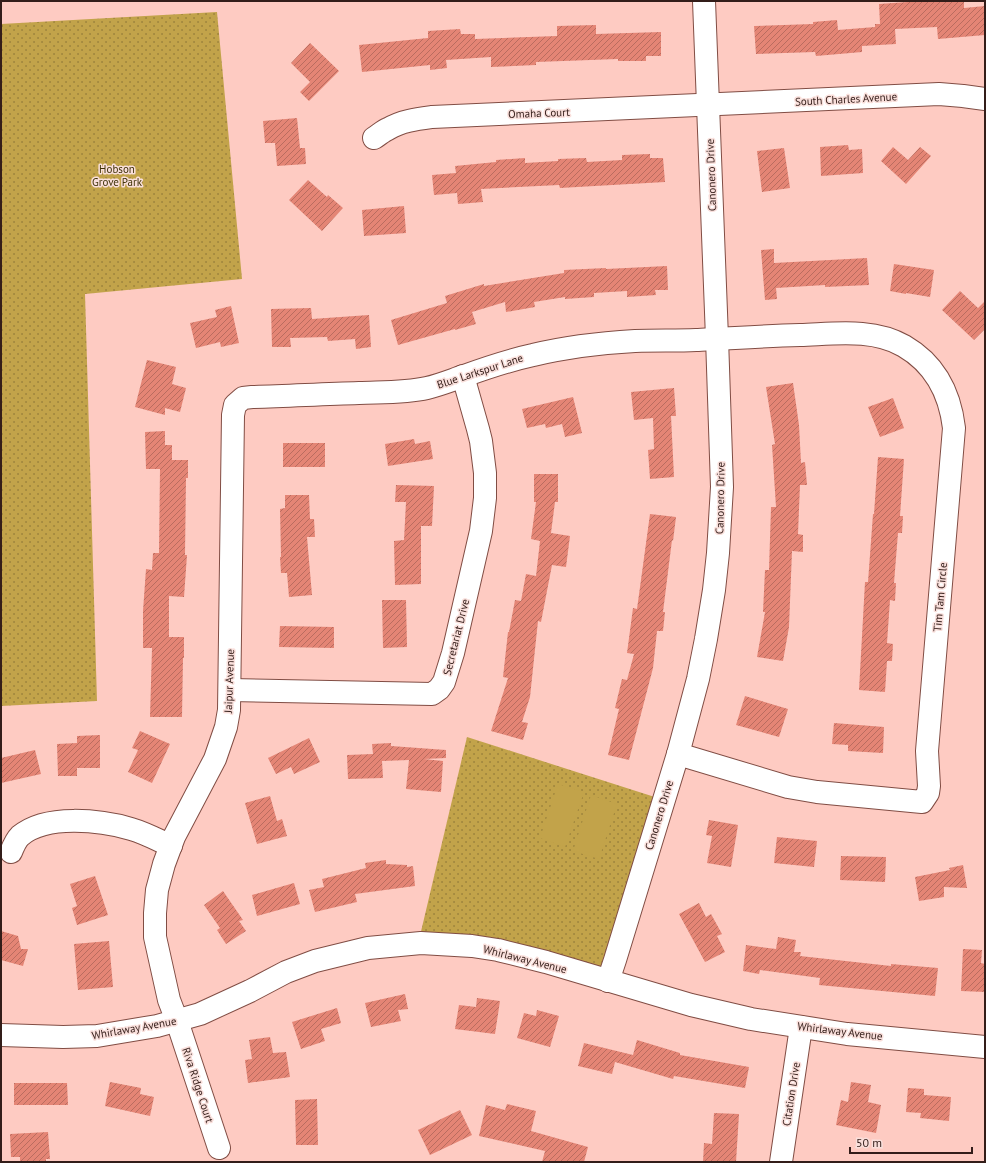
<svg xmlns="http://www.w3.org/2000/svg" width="986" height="1163" font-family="'PT Sans',sans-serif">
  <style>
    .park { fill: url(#park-dots) }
    .pitch { fill: #c2a34a }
    .building { fill: url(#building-hatch) }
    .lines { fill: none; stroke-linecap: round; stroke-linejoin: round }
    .minor-casing { stroke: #814d44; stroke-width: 24 }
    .minor { stroke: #fff; stroke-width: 22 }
    .labels { text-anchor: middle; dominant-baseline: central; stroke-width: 3; stroke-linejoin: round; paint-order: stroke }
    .street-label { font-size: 11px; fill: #331d19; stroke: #f9dfdb }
    .park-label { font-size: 11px; fill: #3f3207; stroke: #f9dfdb }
  </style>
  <defs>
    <pattern id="park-dots" width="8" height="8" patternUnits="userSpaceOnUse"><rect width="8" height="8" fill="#c2a34a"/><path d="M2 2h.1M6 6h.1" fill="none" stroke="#9e843d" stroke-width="1.8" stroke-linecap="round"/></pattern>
    <pattern id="building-hatch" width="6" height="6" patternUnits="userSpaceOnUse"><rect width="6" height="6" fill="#e48575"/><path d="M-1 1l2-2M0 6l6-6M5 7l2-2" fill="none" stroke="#b96c5f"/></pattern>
  </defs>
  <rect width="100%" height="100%" fill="#fecbc2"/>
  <!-- park -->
  <g class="park">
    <path d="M217,12l25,267 -157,15 12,407 -96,5v-682z"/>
    <path d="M467,737l194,62 -55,178 -187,-37z"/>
  </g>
  <!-- pitch -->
  <g class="pitch">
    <path d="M558,784l26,8 -19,55 -25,-9z"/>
    <path d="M591,795l26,9 -18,55 -26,-8z"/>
  </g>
  <!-- building -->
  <g class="building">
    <path d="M922,1h42v7l21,-2v29l-47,4 -1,-12 -42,2 1,15 -34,2v6l-46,4 -1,-4 -59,2 -2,-28 59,-2v-2l24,-2 1,10 37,-3v-3h5l-1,-20z"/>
    <path d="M596,25v9l65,-2v24h-15v5h-28v-2l-82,3v3l-45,2v-10l-45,3 1,8 -17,2v-5l-68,7 -3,-27 69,-7v-7l32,-2 1,5h14v5l82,-3v-10z"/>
    <path d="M310,43l29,28 -30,30 -9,-9 10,-10 -19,-19z"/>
    <path d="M297,118l3,30h5l1,16 -29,2 -2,-23h-10l-2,-22z"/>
    <path d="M848,145l1,5 13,-1 1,24 -42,3 -1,-29z"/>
    <path d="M893,147l15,13 12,-13 11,9 -25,28 -25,-23z"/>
    <path d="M784,148l6,40 -28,4 -5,-41z"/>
    <path d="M650,154v4h13l2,24 -105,6 -1,-3 -78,4 2,13 -25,2 -1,-11 -23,2 -2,-20 24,-2 -1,-7 41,-4v-2l29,-2v5l33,-2v-2l28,-1 1,4 35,-2v-5z"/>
    <path d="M308,180l19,17 1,-2 15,13 -21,23 -33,-31z"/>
    <path d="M404,206l2,27 -42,3 -2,-26z"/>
    <path d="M774,249v14l93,-5 2,27 -44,2v-2l-49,3 1,11 -12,1 -4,-50z"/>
    <path d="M894,264l40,6 -4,27 -24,-4v1l-16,-3z"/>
    <path d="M667,266l1,24h-13l1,5 -29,2v-6l-33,2v4l-29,2v-2l-31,5 1,5 -29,5 -1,-10 -33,10 4,12 -21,6v-1l-57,16 -7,-25 56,-17 -2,-7 39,-12v2l80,-13v-3l42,-2v1z"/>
    <path d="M960,291l18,17 7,-7v28l-11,11 -32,-30z"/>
    <path d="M231,306l8,37 -18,4 -1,-5 -24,6 -6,-25 27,-6 -2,-7z"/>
    <path d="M311,308l1,11 57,-4 2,32 -15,2 -1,-10 -27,2 -1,-4 -37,1 1,9h-19l-1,-38z"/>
    <path d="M147,360l29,7 -4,17 14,4 -6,24 -15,-4v7l-30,-8z"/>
    <path d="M793,383l6,42 2,38 4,-1 2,23h-7l-2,49 5,1v17l-11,-1 -3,76 -6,34 -26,-4 8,-45h-2l2,-42h4l2,-63h5l-4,-62 3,-1 -9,-57z"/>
    <path d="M674,388l2,28h-5l3,61 -24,2 -2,-29 6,-1 -1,-31 -19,2 -3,-28z"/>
    <path d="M573,397l9,36 -17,4 -3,-13 -16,4 -1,-4 -18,4 -5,-19z"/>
    <path d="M893,398l11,30 -24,9 -12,-30z"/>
    <path d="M165,431v14h7v15h16v18h-2l-1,77h2l-3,42 -15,-1v41h15v21h-1l-1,59h-32l2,-69h-9v-37l3,-42 6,1 1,-17h6l1,-84h-14l-1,-37z"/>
    <path d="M414,439l1,5 15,-3 3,18 -45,7 -3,-22z"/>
    <rect x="283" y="443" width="42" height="24"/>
    <path d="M878,457l26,2 -4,57h3l-1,17h-4l-4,50h2l-1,18 -5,-1 -3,43 6,1 -1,17h-5l-2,31 -26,-2 6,-108h3l5,-68h1z"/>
    <path d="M534,474h24v28h-3l-4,31 19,3 -4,31 -14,-2 -11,57 -3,-1 -8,76 -8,25 6,1 -5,17 -32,-9 17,-53 -5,-1 5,-45h1l6,-32 6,1 5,-27 10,2 4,-35 -9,-2 5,-37h-2z"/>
    <path d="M396,485l38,1 -2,40h-11v58l-26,1 -1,-44 10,-1 2,-38h-11z"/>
    <path d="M285,495h24l1,24h4l1,18h-8l5,58 -23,2 -2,-24h-6l-1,-16h1l-1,-48 5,-1z"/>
    <path d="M650,514l26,3 -3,24 -1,-1 -9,72h2l-2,19h-6l-4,37 -24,92 -21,-5 11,-46 -4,-1 7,-29 5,1 7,-26 -7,-1 6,-45 4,1z"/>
    <path d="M382,600h24l1,47 -24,1z"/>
    <path d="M280,626l54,1v21l-55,-1z"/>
    <path d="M745,696l43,13 -9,28 -43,-12z"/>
    <path d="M834,723l50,4 -1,26 -35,-2v-6l-16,-1z"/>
    <path d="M140,731l30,13 -18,39 -24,-11 10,-22 -6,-2z"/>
    <path d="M100,735v33h-23v8h-19l-1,-32 20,-1v-7z"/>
    <path d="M309,738l11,24 -26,12 -3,-7 -15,7 -8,-16z"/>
    <path d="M391,743v3l55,4v8l-22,1 19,2 -2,31 -35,-3 3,-29 -27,1 1,17 -35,1 -1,-24 26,-1 -1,-10z"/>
    <path d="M35,750l6,24 -40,9v-25z"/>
    <path d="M270,796l7,25 5,-2 5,17 -30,8 -12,-41z"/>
    <path d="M709,820l29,5 -7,42 -24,-4 5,-27 -6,-1z"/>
    <path d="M777,837l40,4 -3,26 -40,-4z"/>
    <path d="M841,856l45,1 -1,25 -45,-2z"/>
    <path d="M386,860v4l21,1v2l6,-1 2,20 -60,8 2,8 -42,10 -6,-22 15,-3 -2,-8 44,-11 -1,-5z"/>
    <path d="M963,865l4,23 -23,-1v10l-25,4 -4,-24 35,-7 -1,-2z"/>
    <path d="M95,876l13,39 -31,10 -5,-17 5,-2 -7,-22z"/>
    <path d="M294,883l6,21 -43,12 -5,-21z"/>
    <path d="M223,891l20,29 -4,1 7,10 -20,13 -9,-14 3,-2 -16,-23z"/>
    <path d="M699,903l7,14 5,-3 11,20 -5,2 8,16 -20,10 -26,-48z"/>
    <path d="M1,931l17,5 3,13h7l-5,17 -22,-6z"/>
    <path d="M778,937l18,3 -2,12h7l-1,4 91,10v-2l47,4 -3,28 -116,-11 1,-7 -60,-8 -1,4 -16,-3 3,-26 30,4z"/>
    <path d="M109,941l4,46 -35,3 -4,-46z"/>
    <path d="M963,949l19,1 -1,13 4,1v28l-24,-1z"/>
    <path d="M405,994l3,15 -10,1 3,11 -30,6 -6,-24z"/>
    <path d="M477,998l23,3 -5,33 -40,-5 4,-24 17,2z"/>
    <path d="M337,1008l4,15 -20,6 4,12 -24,8 -9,-27z"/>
    <path d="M537,1010l22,6 -9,31 -33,-9 7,-25 12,3z"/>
    <path d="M270,1037l3,16 13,-1 4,25 -42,6 -3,-23 7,-1 -3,-19z"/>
    <path d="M637,1040l43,13v2l69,12 -4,21 -71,-12 -1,3 -58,-17 -3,12 -34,-8 6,-23 49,12z"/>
    <path d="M110,1082l31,6 -1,6 14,3 -4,19 -45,-10z"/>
    <path d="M851,1082l20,3 -3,17 13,3 -5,28 -40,-8 5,-25 7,2z"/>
    <path d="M14,1083h53l1,22h-54z"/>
    <path d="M908,1088l16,1v6l27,2 -2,24 -29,-3 1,-5 -15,-1z"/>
    <path d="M317,1099l1,46h-22l-1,-45z"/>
    <path d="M507,1104l29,7 -5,20 57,16 -4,15h-42l3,-11 -66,-15 7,-31 19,5z"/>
    <path d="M460,1110l12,25 -42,20 -12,-25z"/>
    <path d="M714,1113l25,1 -3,48h-33l1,-19 8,1z"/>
    <path d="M48,1132l2,27h-4v3h-26v-5h-9l-1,-23z"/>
  </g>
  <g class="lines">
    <defs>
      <g id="minor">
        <path d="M374,138c5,-3 9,-7 14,-9 13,-8 29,-10 44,-12l507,-23 24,2 22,3"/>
        <path d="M230,690l202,4 7,-5 5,-7 9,-29 28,-122 4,-33v-25l-4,-32 -3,-12 -15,-53"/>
        <path d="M11,852c2,-5 5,-12 9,-16 26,-22 80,-16 111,-7 14,4 27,11 40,17"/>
        <path d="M608,981l7,-21 63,-206 20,-75 8,-40 8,-49 4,-37 4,-66 -5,-149 -13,-337"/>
        <path d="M1,1035l62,2 34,-1 60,-10 43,-12 50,-23 36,-19 29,-11 53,-13 53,-5 51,3 26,4 48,12 145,43 60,14 96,15 138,13"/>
        <path d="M219,1148l-42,-127 -8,-21 -14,-63v-24l2,-23 7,-26 10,-27 41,-78 11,-32 3,-17 4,-295 2,-10 8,-7 9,-1c36,-1 71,-3 107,-4 22,-1 46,0 68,-5 13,-3 25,-8 37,-12 22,-8 46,-16 69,-21 33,-8 68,-12 102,-14 21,-1 41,0 61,-1 35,-2 69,-4 104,-5 34,-1 73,-7 104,11 31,18 46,48 50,82l-27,323 2,35 -1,7 -6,9 -105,-10 -29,-5 -110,-33"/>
        <path d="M781,1162l20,-135"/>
      </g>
    </defs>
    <!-- minor casing -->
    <use href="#minor" class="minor-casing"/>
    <!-- minor -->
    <use href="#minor" class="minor"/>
  </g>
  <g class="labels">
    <!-- street labels -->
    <g class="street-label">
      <text transform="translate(846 99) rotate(-3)">South Charles Avenue</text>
      <text transform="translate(539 113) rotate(-2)">Omaha Court</text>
      <text transform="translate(711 175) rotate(-92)">Canonero Drive</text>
      <text transform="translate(480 371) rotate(-18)">Blue Larkspur Lane</text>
      <text transform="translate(720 498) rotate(-89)">Canonero Drive</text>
      <text transform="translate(940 597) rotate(-85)">Tim Tam Circle</text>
      <text transform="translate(456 637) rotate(-76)">Secretariat Drive</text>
      <text transform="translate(229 681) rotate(-88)">Jaipur Avenue</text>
      <text transform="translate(659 815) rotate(-73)">Canonero Drive</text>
      <text transform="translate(525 959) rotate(14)">Whirlaway Avenue</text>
      <text transform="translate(134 1028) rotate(-10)">Whirlaway Avenue</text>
      <text transform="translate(840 1031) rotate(7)">Whirlaway Avenue</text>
      <text transform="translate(198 1085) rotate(72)">Riva Ridge Court</text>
      <text transform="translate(791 1094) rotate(-81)">Citation Drive</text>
    </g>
    <!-- park labels -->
    <g class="park-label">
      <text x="117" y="169">Hobson<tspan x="117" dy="13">Grove Park</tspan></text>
    </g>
  </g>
  <!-- border -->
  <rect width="986" height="1163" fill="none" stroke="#331d19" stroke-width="4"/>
  <!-- scale -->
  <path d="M850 1147v6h122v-6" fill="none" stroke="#331d19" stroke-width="2"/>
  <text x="856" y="1147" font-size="12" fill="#331d19" stroke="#f9dfdb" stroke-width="3" paint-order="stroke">50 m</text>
</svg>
